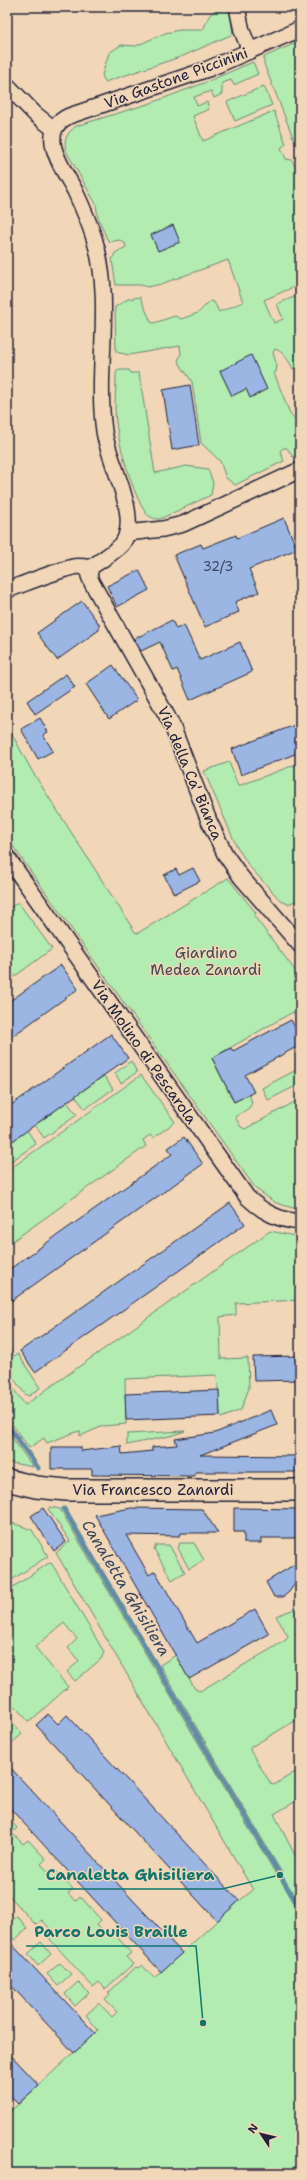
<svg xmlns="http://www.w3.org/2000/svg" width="307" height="2180" font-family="'Shantell Sans',sans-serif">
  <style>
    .green { fill: #b2ecb0; stroke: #6a8776; fill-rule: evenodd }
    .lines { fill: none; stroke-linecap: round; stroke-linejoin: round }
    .stream { stroke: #608da4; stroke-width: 5 }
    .building { fill: #9bb6e2; stroke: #22223b }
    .street-casing { stroke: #22223b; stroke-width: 18 }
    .secondary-casing { stroke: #22223b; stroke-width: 24 }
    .street { stroke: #f1d7b8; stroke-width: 15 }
    .secondary { stroke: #f1d7b8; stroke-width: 21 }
    .labels { text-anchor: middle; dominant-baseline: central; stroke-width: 3; stroke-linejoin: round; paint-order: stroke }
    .number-label { font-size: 13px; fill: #404765 }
    .street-label { font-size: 15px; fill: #22223b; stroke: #f1d7b8 }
    .park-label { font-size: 15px; fill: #3f4a52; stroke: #f1d7b8 }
    .water-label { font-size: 16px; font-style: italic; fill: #37465e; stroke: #f1d7b8 }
    .leader { fill: none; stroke: #0f766e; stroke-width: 1.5 }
    .callout-dot { fill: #0f766e; stroke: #f1d7b8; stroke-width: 1.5 }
    .callout-label { font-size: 16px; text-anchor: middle; font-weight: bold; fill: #0f766e; stroke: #f1d7b8; stroke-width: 3; stroke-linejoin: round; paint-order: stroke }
  </style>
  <rect width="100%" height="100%" fill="#f1d7b8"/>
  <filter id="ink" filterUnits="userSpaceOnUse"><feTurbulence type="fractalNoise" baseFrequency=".025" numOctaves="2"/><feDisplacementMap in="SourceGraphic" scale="8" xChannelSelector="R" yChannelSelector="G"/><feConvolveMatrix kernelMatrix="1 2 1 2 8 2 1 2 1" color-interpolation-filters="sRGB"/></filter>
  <g filter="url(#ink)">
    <!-- green -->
    <g class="green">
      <path d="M218,7h11l4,27 -50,22 -78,26 -3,-7 7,-22 12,-8 15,1 29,-13 15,-3h23l6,-14z"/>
      <path d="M300,41v114l-36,-91v-7z"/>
      <path d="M253,62l5,12 -24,11 -3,-5 -9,3v11l-8,4 -3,-7 -17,6 3,9 10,-4 2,7 -16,7 10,25 71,-30 12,33 -5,4 5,11 6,1 8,19v187l-7,3c-4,-8 -10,-18 -18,-20l-2,4 4,13 -1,6 -2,1 15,38 11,17v25l-7,4 -6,-9h-4l-3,3 4,10 -49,24 -9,-7 -6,-17 -19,-18 -9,-61 -14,-21 3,-7 -1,-8 -51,9 -13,-3 -1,-45 13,-8 12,-2 11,25 3,1 21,-7 6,3 17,-6 12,-12 4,1 5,10 24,-10 -15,-42 -67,24 -13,3 -7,-2h-25l-4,-25 3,-7 11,-6 -1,-4 -6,-3 -9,2 -3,-3 -9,-21 -2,-14 -30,-53c-3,-11 1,-18 10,-25l75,-23 53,-20zM296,286l3,9 -22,9 6,15 -9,4 -10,-23z"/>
      <path d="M264,86l8,19 -37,16 -8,-19z"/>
      <path d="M118,370h11l2,3h8l16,100 31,-7 22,3 5,14 -2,12 -51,24c-5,0 -10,-1 -14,-6 -12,-15 -28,-71 -30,-91 -2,-16 0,-33 0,-49z"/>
      <path d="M7,725l25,46 103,161 3,1 90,-55 28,35 -2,3 43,57 3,-1v52l-7,-12 -81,46 22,44 15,-8 3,9 -3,5 -14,9 6,10 4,2 55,-30v111l-24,-7 -20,-14 -249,-351z"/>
      <path d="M229,762l9,24 62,-23v136l-12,5 -7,-3 -32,-35 -13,-21 -32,-74z"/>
      <path d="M18,902l34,47 -45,33v-72z"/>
      <path d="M131,1061l6,11 -16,11 -6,-10z"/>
      <path d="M300,1068v16l-32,16 -6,-12z"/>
      <path d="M141,1075l34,47 -22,16 -3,-3 -7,5 3,6 -139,99v-74z"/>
      <path d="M104,1076l9,13 -28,20 -10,-13z"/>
      <path d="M67,1102l10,13 -33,23 -9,-13z"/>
      <path d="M27,1130l9,14 -29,20v-19z"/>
      <path d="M270,1231l30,6v63l-64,3v12l-16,2 1,42 27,-1 1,30 -8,22 -20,8 -1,-2 -3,-41 -92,4 1,45 -23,2 -23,10v-5l-4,1 -29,11 -3,-5 -15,10 -22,-31v-37l18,25z"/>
      <path d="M7,1346l7,10 4,-2 22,34 -11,8 -3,-1 -19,-25z"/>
      <path d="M7,1431l26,36 -26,-5z"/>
      <path d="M185,1431l-11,4 -47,10v-11z"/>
      <path d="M50,1507l10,2 217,367 5,-3 -122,-208 16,-10 19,34 5,2 86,-51 2,-4 -12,-20 24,-9v111l-49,29 -1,3 21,34 3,1 26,-16v30l-26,15 26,51v308h-293v-66l4,4 87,-81 -12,-15 13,-12 13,14 5,-5 -12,-12 5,-5 -2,-2 28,-26 2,1 4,-3 12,13 85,-77 14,-11 -197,-337 14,-12 -22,-32z"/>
      <path d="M7,1521l25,9 16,26 -41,27z"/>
      <path d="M180,1543h14l10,17 -15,9 -11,-21z"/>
      <path d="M156,1545h13l16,27 -13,8 -18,-31z"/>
      <path d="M49,1563l3,1 52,88 -3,7 -26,22 -8,-9 12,-11 -11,-13 9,-9 -13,-16 -29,24 33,40 -39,35 -22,-24v-107z"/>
      <path d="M7,1718l15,16 -11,10 -4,-5z"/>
      <path d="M7,1817l10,11 -5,5 11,11 5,-4 18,19 -5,5 10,11 5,-4 17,18 -5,4 7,8 5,-5 21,24 -4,4 9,11 5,-5 20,23 -5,4 7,7 -28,25 -6,-7 -6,5 -46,-51 5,-5 -10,-11 -6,5 -29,-32z"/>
      <path d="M17,1916l10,12 -12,12 -8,-8v-7z"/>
      <path d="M41,1942l10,12 -13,12 -10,-12z"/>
      <path d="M60,1963l11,11 -13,12 -11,-12z"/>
      <path d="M78,1982l11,11 -14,13 -10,-12z"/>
    </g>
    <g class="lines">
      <!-- stream -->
      <g class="stream">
        <path d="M7,1424l31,44"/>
        <path d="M64,1509l236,400"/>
      </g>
    </g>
    <!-- building -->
    <g class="building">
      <path d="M173,225l7,17 -22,9 -7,-16z"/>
      <path d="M251,355l16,34 -17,9 -4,-9 -14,7 -12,-25z"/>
      <path d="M190,385l9,60 -27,5 -9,-60z"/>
      <path d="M284,518l13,31 -48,20 10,23 -24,10 4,10 -34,15 -31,-72 27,-11 2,4 33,-13 1,3z"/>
      <path d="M139,570l10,20 -32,17 -10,-21z"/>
      <path d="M82,601l17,23v6l-42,30 -20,-27z"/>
      <path d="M172,620l4,9 8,-4 16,35 40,-18 12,30 -62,28 -13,-31 -4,2 -13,-29 -19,9 -7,-12z"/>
      <path d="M113,665l24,35 -28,19 -23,-35z"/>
      <path d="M66,674l9,13 -40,27 -8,-13z"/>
      <path d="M40,718l8,14 -5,3 10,16 -15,8 -17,-30z"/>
      <path d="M300,723v29l-59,23 -9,-26z"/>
      <path d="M193,868l7,13 -26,13 -10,-19 12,-6 3,6z"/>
      <path d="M61,965l17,24 -71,51v-37z"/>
      <path d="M291,1020l9,16v9l-55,30 9,17 -20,10 -22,-44 19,-10 2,3z"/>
      <path d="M111,1034l17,24 -121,87v-37z"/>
      <path d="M184,1137l19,27 -196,140v-33l165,-117 -4,-6z"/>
      <path d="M230,1203l15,21 -210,148 -15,-21z"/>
      <path d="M300,1356v24l-46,1 -1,-24z"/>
      <path d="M219,1390l1,26 -94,4 -1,-26z"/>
      <path d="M271,1410l6,15 -77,30 100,1v16h-105v4l-103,-1v-6h-41v-22h30v4l40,-5 1,8 30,-3v-4l25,-2 -2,-6 40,-6z"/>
      <path d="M43,1508l23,34 -12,9 -23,-35z"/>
      <path d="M131,1508l71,1 16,24h-37l-1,3 -54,-1 23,40 6,-4 42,72 58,-34 14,25 -80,45 -94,-164z"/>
      <path d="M234,1508l66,1v29h-39v5h-17v-11h-10z"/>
      <path d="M300,1561v16l-11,15 -6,5h-9l-8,-15z"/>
      <path d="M48,1714l10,10 9,-9 172,186 -22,20 -181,-196z"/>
      <path d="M7,1764l175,189 -21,19 -154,-167z"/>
      <path d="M7,1939l88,94 -21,20 -67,-72z"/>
      <path d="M7,2051l32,34 -21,19 -11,-11z"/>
    </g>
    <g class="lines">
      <defs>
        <g id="street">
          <path d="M237,7l5,24 8,20"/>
          <path d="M7,85l28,29 19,15"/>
          <path d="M127,533l36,-4 20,-5 117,-54"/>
          <path d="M91,567l-2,9 3,7 79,140 38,98 16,33 16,23 59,68"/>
          <path d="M7,590c22,-8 43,-17 66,-23 6,-2 12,1 17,0 4,-1 28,-18 32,-23 20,-27 -14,-82 -18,-113 -9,-64 10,-130 -10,-193 -5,-16 -12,-32 -19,-47 -12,-23 -40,-59 -6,-75l139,-47 92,-40"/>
          <path d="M7,857l240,340c16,15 31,23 53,25"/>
        </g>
        <path id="secondary" d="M7,1480l29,7 30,3h234"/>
      </defs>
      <!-- street casing -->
      <use href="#street" class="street-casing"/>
      <!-- secondary casing -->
      <use href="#secondary" class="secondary-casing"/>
      <!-- street -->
      <use href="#street" class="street"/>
      <!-- secondary -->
      <use href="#secondary" class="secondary"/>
    </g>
  </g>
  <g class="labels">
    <!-- number labels -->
    <g class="number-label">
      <text x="218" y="566">32/3</text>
    </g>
    <!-- street labels -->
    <g class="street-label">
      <text transform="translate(176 78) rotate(-20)">Via Gastone Piccinini</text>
      <text transform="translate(190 773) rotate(67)">Via della Ca' Bianca</text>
      <text transform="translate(144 1052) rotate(55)">Via Molino di Pescarola</text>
      <text x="153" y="1490">Via Francesco Zanardi</text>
    </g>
    <!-- park labels -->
    <g class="park-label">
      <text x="206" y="953">Giardino<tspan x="206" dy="17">Medea Zanardi</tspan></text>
    </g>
    <!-- water labels -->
    <g class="water-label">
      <text transform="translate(126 1588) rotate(59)">Canaletta Ghisiliera</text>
    </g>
  </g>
  <!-- callouts -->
  <path class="leader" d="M280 1875L222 1889H38M203 2023L196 1946H26"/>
  <g class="callout-dot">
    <circle cx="280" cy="1875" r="4"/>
    <circle cx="203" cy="2023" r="4"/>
  </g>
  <g class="callout-label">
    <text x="130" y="1880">Canaletta Ghisiliera</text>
    <text x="111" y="1937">Parco Louis Braille</text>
  </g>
  <!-- margin -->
  <rect width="307" height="2180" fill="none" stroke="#f1d7b8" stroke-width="24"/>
  <rect x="12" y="12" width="283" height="2156" fill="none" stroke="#22223b" stroke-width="1.5" filter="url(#ink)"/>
  <!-- north arrow -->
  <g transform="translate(261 2134) rotate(305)" stroke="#f1d7b8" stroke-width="3" paint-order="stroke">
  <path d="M0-3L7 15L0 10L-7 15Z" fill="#22223b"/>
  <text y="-6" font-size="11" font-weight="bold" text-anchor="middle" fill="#22223b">N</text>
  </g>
</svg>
